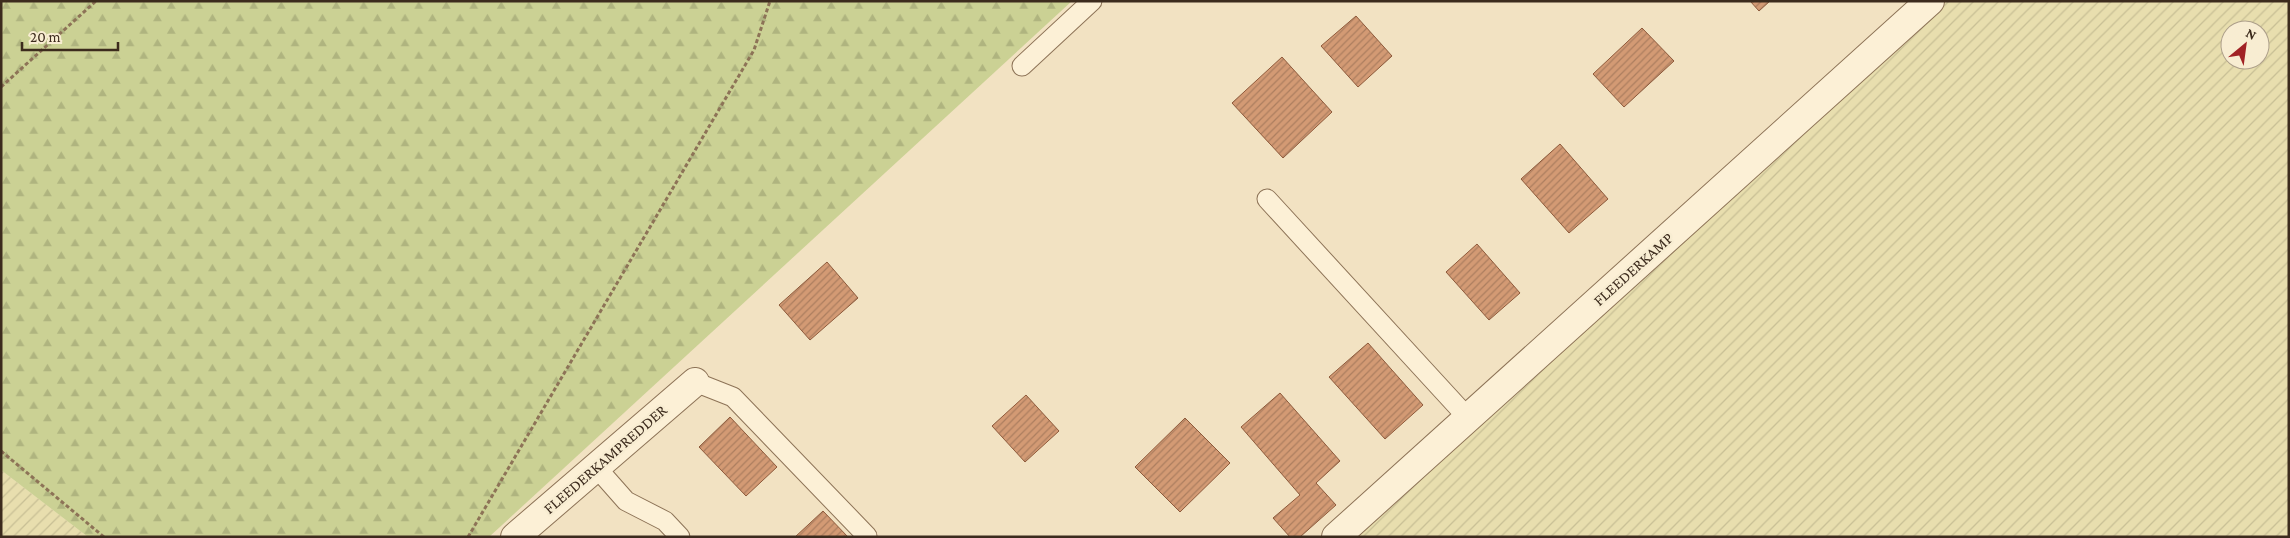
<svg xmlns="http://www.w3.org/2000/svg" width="2290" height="538" font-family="'Crimson Pro',serif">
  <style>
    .farmland { fill: url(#farmland-furrows); fill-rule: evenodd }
    .forest { fill: url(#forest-firs) }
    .building { fill: url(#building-hatch); stroke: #8e5a3b }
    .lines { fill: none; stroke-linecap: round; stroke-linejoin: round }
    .service-casing { stroke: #8d7357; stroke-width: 21 }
    .minor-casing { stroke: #8d7357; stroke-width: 30 }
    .path { stroke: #8d7357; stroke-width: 3; stroke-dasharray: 4 2.5; stroke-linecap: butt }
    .service { stroke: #fcf0d6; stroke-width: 19 }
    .minor { stroke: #fcf0d6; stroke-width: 28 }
    .labels { text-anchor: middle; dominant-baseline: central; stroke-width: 5; stroke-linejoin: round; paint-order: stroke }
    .street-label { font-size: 16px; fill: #3c2b1d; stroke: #f8edd2 }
  </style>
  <defs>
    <pattern id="farmland-furrows" width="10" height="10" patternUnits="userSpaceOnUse" patternTransform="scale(1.25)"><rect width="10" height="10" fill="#e8deae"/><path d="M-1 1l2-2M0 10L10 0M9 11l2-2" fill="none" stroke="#c8bf95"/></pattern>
    <pattern id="forest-firs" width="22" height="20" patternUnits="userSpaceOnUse" patternTransform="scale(1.25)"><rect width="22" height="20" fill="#cbd194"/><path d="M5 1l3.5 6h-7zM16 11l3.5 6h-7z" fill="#afb47f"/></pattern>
    <pattern id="building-hatch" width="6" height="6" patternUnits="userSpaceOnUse" patternTransform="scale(1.25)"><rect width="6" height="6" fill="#d39a74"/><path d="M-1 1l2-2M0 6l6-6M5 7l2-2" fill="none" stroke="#ac7e5f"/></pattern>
  </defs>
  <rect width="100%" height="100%" fill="#f2e2c2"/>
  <!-- farmland -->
  <g class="farmland">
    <path d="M1943,1h346v536h-934zM2230,30h30v30h-30z"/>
    <path d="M1,470l87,67h-87z"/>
  </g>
  <!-- forest -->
  <path class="forest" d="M1,1h1071l-583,536h-401l-87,-67z"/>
  <!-- building -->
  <g class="building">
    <path d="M1750,1h20l-11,10z"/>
    <path d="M1356,16l36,40 -34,31 -37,-41z"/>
    <path d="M1642,28l32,33 -50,46 -31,-33z"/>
    <path d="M1282,57l50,55 -49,46 -51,-55z"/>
    <path d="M1560,144l48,55 -39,34 -48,-54z"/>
    <path d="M1477,244l43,49 -31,27 -43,-48z"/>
    <path d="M827,262l31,36 -48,42 -31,-35z"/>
    <path d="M1368,343l55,62 -38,34 -56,-62z"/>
    <path d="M1280,393l60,68 -24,22 20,22 -36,32h-10l-17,-19 27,-23 -59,-68z"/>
    <path d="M1026,395l33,36 -34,31 -33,-36z"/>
    <path d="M730,417l47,50 -31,29 -47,-49z"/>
    <path d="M1185,418l45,45 -50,49 -45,-45z"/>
    <path d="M823,511l25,26h-53z"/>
  </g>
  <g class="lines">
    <defs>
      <g id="service">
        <path d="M1022,66l70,-65"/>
        <path d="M1267,199l201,219"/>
        <path d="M695,382l38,15 134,139"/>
        <path d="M596,467l30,34 39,20 15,16"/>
      </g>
      <g id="minor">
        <path d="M515,537l180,-155"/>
        <path d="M1336,537l594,-536"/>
      </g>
    </defs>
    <!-- service casing -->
    <use href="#service" class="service-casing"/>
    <!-- minor casing -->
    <use href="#minor" class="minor-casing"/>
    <!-- path -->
    <g class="path">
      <path d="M1,87l95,-86"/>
      <path d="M1,451l103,86"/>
      <path d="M468,537l286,-487 16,-49"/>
    </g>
    <!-- service -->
    <use href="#service" class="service"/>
    <!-- minor -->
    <use href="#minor" class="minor"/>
  </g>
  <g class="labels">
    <!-- street labels -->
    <g class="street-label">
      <text transform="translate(1633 269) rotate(-42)">FLEEDERKAMP</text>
      <text transform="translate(605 459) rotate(-41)">FLEEDERKAMPREDDER</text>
    </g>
  </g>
  <!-- border -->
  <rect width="2290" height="538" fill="none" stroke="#3c2b1d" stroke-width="5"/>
  <!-- north arrow -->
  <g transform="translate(2245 45) rotate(29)"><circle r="24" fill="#f8edd2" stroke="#ad9f8a"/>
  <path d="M0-4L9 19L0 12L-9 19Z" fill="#a12225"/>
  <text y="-8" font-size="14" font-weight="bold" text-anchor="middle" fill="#3c2b1d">N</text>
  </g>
  <!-- scale -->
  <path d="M22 42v8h96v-8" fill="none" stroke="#3c2b1d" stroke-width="2.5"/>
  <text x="30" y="42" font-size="15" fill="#3c2b1d" stroke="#f8edd2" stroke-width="4" paint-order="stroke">20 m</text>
</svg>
